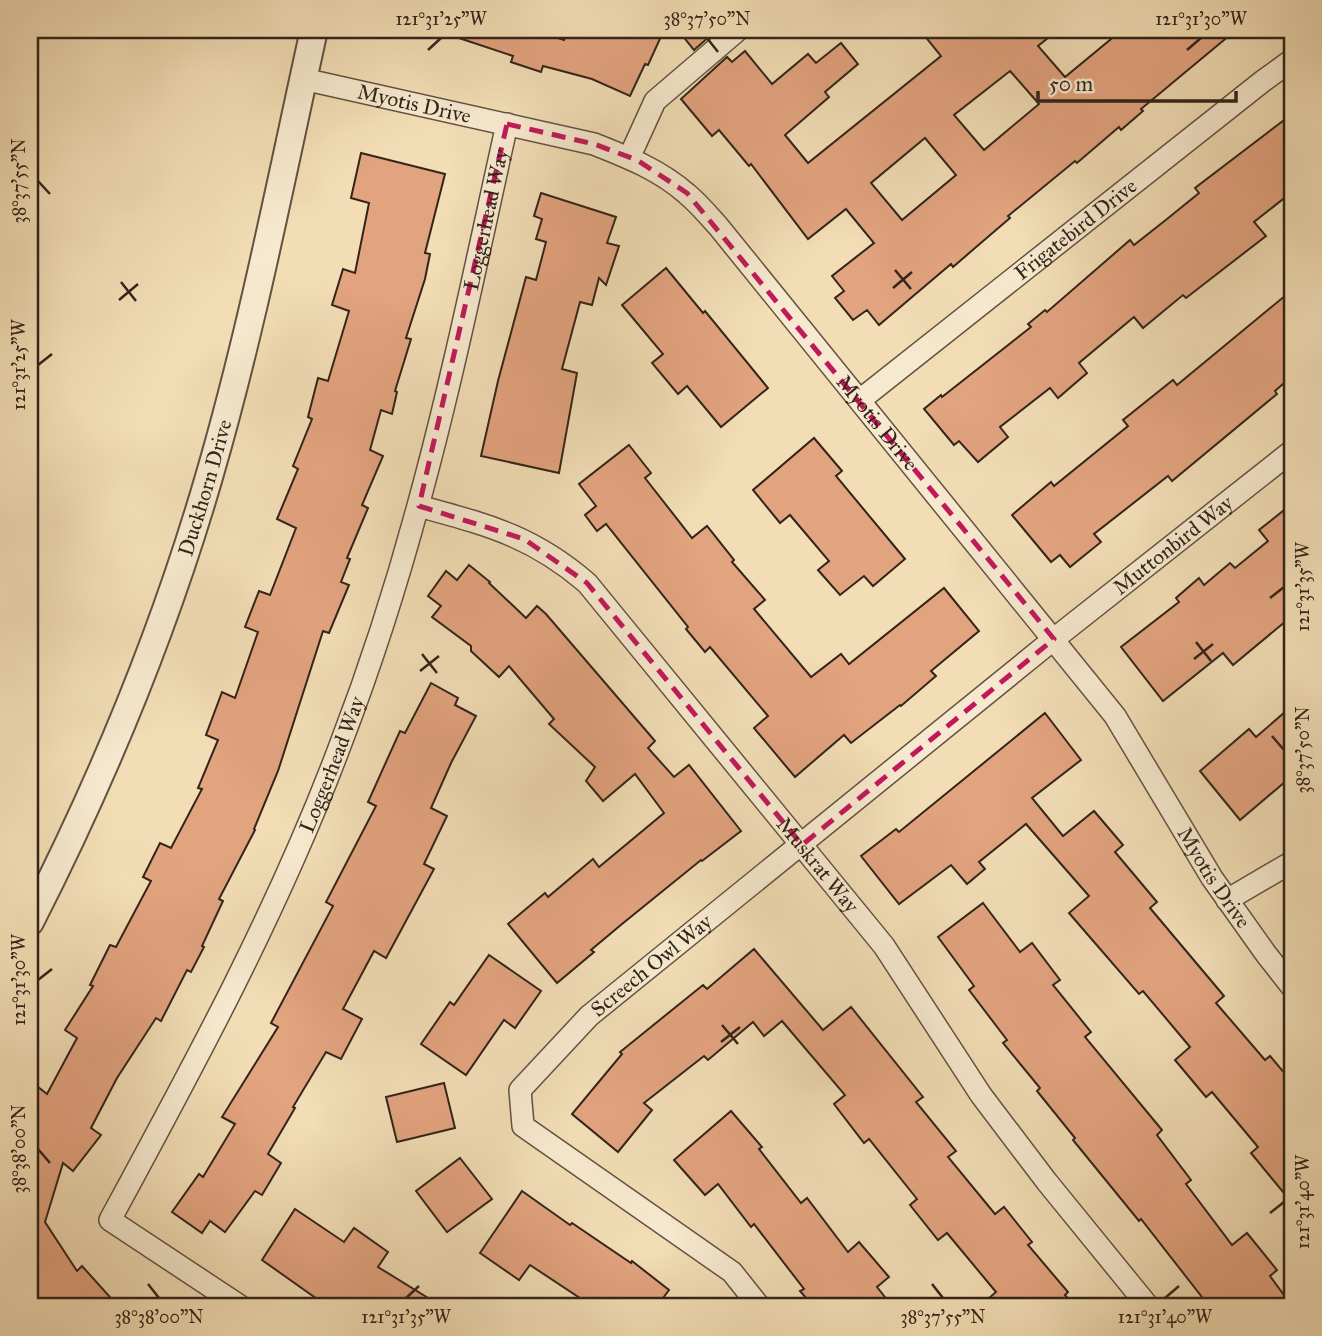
<svg xmlns="http://www.w3.org/2000/svg" width="1322" height="1336" font-family="'IM FELL Great Primer',serif">
  <style>
    .building { fill: #e2a37f; stroke: #32241a; stroke-width: 2; fill-rule: evenodd }
    .lines { fill: none; stroke-linecap: round; stroke-linejoin: round }
    .minor-casing { stroke: #625241; stroke-width: 24 }
    .tertiary-casing { stroke: #625241; stroke-width: 30 }
    .minor { stroke: #f7e9cf; stroke-width: 21 }
    .tertiary { stroke: #f7e9cf; stroke-width: 26 }
    .marked { fill: none; stroke: #c2185b; stroke-width: 5; stroke-dasharray: 14 9; stroke-linejoin: round }
    .ticks { fill: none; stroke: #32241a; stroke-width: 2.5 }
    .labels { text-anchor: middle; dominant-baseline: central; stroke-width: 7; stroke-linejoin: round; paint-order: stroke }
    .street-label { font-size: 21px; fill: #32241a; stroke: #f7e9cf }
    .neatline { fill: none; stroke: #32241a; stroke-width: 2.5 }
    .ticks-label { font-size: 18px; text-anchor: middle; fill: #32241a }
  </style>
  <rect width="100%" height="100%" fill="#f2ddb5"/>
  <filter id="stains"><feTurbulence type="fractalNoise" baseFrequency=".00286" numOctaves="4"/><feColorMatrix values="0 0 0 0 .2 0 0 0 0 .09 0 0 0 0 .02 0 0 0 .5 -.17"/></filter>
  <radialGradient id="worn" r=".72"><stop offset=".6" stop-color="#630" stop-opacity="0"/><stop offset="1" stop-color="#630" stop-opacity=".3"/></radialGradient>
  <!-- building -->
  <g class="building">
    <path d="M448,30h85l31,10 3,-10h97l-16,35 -3,-1 -15,32 -38,-17 -49,-13 -2,6 -30,-10 2,-6 -66,-22z"/>
    <path d="M678,30h27l5,6 -16,14z"/>
    <path d="M920,30h138l-20,16 27,31 57,-47h114l-95,79 2,2 -22,19 -2,-3 -42,36 -2,-2 -67,55 2,2 -35,30 -22,19 -2,-3 -72,61 -12,-15 -14,10 -18,-22 9,-7 -12,-15 42,-33 -28,-34 -38,30 -57,-75 -2,2 -30,-36 -7,6 -31,-37 46,-42 5,5 13,-11 27,33 36,-30 8,9 25,-20 17,21 -33,28 4,5 -44,38 23,28 133,-107zM1010,71l29,33 -55,46 -30,-35zM925,138l31,37 -54,45 -31,-37z"/>
    <path d="M1292,114v78l-38,30 12,14 -80,62 -3,-3 -40,33 -9,-11 -55,46 8,10 -29,25 -8,-10 -50,39 8,10 -30,25 -19,-21 -5,4 -30,-36 17,-14 1,2 89,-70 -3,-3 17,-14 2,2 83,-72 4,5 33,-26 32,-26 -4,-5z"/>
    <path d="M361,153l84,21 -20,79 5,1 -5,25 -19,59 5,1 -16,52 2,1 -5,22 -11,-4 -11,40 13,6 -21,49 6,3 -21,50 3,1 -9,23 8,3 -20,48 -6,-2 -45,140 -24,58 1,1 -36,69 4,2 -21,45 2,1 -13,25 -4,-2 -26,51 -5,-3 -39,60 -26,50 10,7 -28,36 -10,-8 -18,59 32,49 5,-5 36,40h-88v-208l8,-11 9,7 30,-56 -12,-8 28,-44 -3,-1 20,-40 6,2 35,-66 -8,-4 17,-34 11,5 31,-59 -4,-1 20,-48 -12,-5 16,-43 13,6 23,-66 -13,-5 14,-36 11,4 26,-67 -19,-9 21,-50 -5,-3 19,-47 -4,-2 10,-39 10,3 21,-70 -17,-6 11,-36 12,4 14,-70 -18,-5z"/>
    <path d="M541,193l75,24 -9,26 12,3 -13,39 -7,-7 -7,27 -12,-3 -18,67 15,4 -18,100 -78,-17 17,-75 28,-104 10,3 10,-38 -10,-3 6,-20 -8,-3z"/>
    <path d="M666,268l37,45 2,-2 63,77 -47,39 -34,-41 -9,8 -26,-31 11,-9 -41,-49z"/>
    <path d="M1292,290v86l-17,15 2,3 -105,87 -4,-5 -74,58 7,8 -31,25 -10,-12 -9,7 -39,-47 39,-33 3,4 74,-60 -5,-6 50,-40 4,5z"/>
    <path d="M814,438l28,33 -6,5 69,83 -32,27 -9,-10 -24,19 -22,-25 11,-9 -39,-46 -10,8 -27,-33z"/>
    <path d="M629,445l22,28 -6,5 47,60 15,-12 27,34 -2,2 33,38 -11,9 57,68 30,-23 8,10 95,-76 35,43 -48,40 5,5 -35,30 -1,-1 -49,38 -7,-8 -49,42 -41,-49 14,-12 -58,-69 -5,5 -19,-23 2,-2 -82,-103 -9,7 -12,-16 11,-9 -17,-22z"/>
    <path d="M1283,511l9,11v94l-59,49 -10,-12 -60,48 -42,-54 58,-45 -3,-4 23,-20 5,7 26,-22 5,5 33,-27 -9,-11z"/>
    <path d="M469,565l21,17 -1,1 37,35 11,-12 9,8 109,127 -7,7 26,29 15,-12 52,66 -39,30 -1,-1 -79,64 -31,26 3,2 -37,31 -49,-59 37,-31 3,4 45,-38 6,8 65,-54 -29,-39 -32,27 -17,-20 9,-14 -46,-43 5,-5 -45,-53 -10,11 -28,-26v-5l-39,-29 9,-11 -13,-10 18,-25 11,9z"/>
    <path d="M431,683l27,15 -3,7 21,11 -25,47 -20,45 16,8 -23,48 10,5 -48,89 -12,-7 -31,58 19,10 -21,40 -15,-7 -33,55 2,1 -27,46 13,9 -19,32 -7,-4 -30,41 -15,-11 -8,12 -30,-21 27,-38 4,3 32,-53 -13,-7 56,-90 -7,-4 62,-117 -7,-4 50,-96 -8,-4 32,-71 5,2z"/>
    <path d="M1292,706v70l-52,44 -40,-49 49,-42 7,8z"/>
    <path d="M1045,713l36,47 -49,38 31,38 31,-25 29,34 -8,7 42,50 -7,6 74,88 -8,7 49,57 5,-4 22,26v121l-41,-50 7,-6 -46,-55 -6,5 -31,-37 15,-13 -47,-56 -4,3 -70,-81 20,-17 -63,-72 -47,38 6,7 -18,15 -16,-19 -52,39 -38,-48 35,-27 3,3z"/>
    <path d="M983,903l37,49 12,-9 28,37 -7,5 38,47 -6,5 77,93 -5,5 34,45 -5,4 46,61 15,-12 30,37 -7,6 22,30h-83l-68,-87 -2,2 -66,-81 2,-2 -38,-47 3,-3 -37,-45 4,-3 -38,-50 5,-4 -36,-49z"/>
    <path d="M754,949l69,81 28,-23 72,90 -7,5 40,49 -8,6 47,57 9,-7 28,35 -4,3 40,47 -3,3 9,11h-94l16,-14 -49,-59 -9,7 -28,-35 7,-6 -48,-60 -5,4 -30,-39 11,-9 -63,-74 -18,15 -11,-14 -45,38 -4,-4 -60,47 8,7 -34,42 -46,-38 50,-60 -2,-2 83,-67 4,4z"/>
    <path d="M489,955l52,36 -26,37 -11,-8 -38,55 -45,-31 29,-42 4,3z"/>
    <path d="M444,1083l11,45 -58,14 -11,-45z"/>
    <path d="M731,1111l31,36 -3,2 42,54 6,-5 41,54 11,-10 30,35 -12,10 15,19h-79l-13,-15 4,-2 -50,-65 -3,3 -33,-43 -13,11 -31,-35z"/>
    <path d="M460,1158l32,41 -45,33 -31,-41z"/>
    <path d="M522,1191l48,34 2,-2 59,40 1,-2 37,29 -12,16h-65l-62,-41 -11,15 -39,-27z"/>
    <path d="M295,1209l49,33 10,-14 34,24 -10,15 63,39h-114l-65,-46z"/>
  </g>
  <g class="lines">
    <defs>
      <g id="minor">
        <path id="s1" d="M303,79l291,65c33,13 66,26 93,50 11,9 21,21 31,32l397,490 97,162 54,76 26,33"/>
        <path d="M629,158l26,-57 83,-71"/>
        <path id="s2" d="M860,400l403,-319 29,-21"/>
        <path id="s3" d="M419,506c68,19 112,29 168,77l297,363 97,149 66,87 101,124"/>
        <path d="M1227,900l65,-38"/>
        <path id="s4" d="M240,1306l-130,-86c84,-155 169,-311 231,-477 30,-78 56,-159 78,-241 34,-124 60,-252 88,-378"/>
        <path id="s5" d="M759,1306l-27,-34 -209,-146 -3,-36 69,-74 465,-377 238,-188"/>
      </g>
      <g id="tertiary">
        <path id="s6" d="M30,922c73,-143 134,-290 179,-445 43,-147 72,-298 105,-447"/>
      </g>
    </defs>
    <!-- minor casing -->
    <use href="#minor" class="minor-casing"/>
    <!-- tertiary casing -->
    <use href="#tertiary" class="tertiary-casing"/>
    <!-- minor -->
    <use href="#minor" class="minor"/>
    <!-- tertiary -->
    <use href="#tertiary" class="tertiary"/>
  </g>
  <!-- marked area -->
  <path class="marked" d="M507,124l87,20 43,16 50,33 367,446 -252,206 -215,-262 -63,-44 -105,-33z"/>
  <!-- ticks -->
  <path class="ticks" d="M707,38l11,14M428,50l13,-12M1187,50l14,-12M38,181l12,13M895,270l16,19M121,282l15,19M893,288l19,-16M119,300l19,-16M38,365l14,-11M1270,598l14,-11M1196,642l15,19M422,654l15,19M1194,659l19,-15M420,671l19,-15M1272,736l12,14M38,980l14,-11M722,1025l16,19M721,1042l19,-15M38,1149l12,14M1270,1213l14,-11M148,1284l11,14M932,1284l11,14M406,1298l13,-12M1165,1298l14,-12"/>
  <g class="labels">
    <!-- street labels -->
    <g class="street-label">
      <text stroke="none"><textPath href="#s1" startOffset="114">Myotis Drive</textPath></text>
      <text stroke="none"><textPath href="#s4" startOffset="1230">Loggerhead Way</textPath></text>
      <text stroke="none"><textPath href="#s2" startOffset="275">Frigatebird Drive</textPath></text>
      <text stroke="none"><textPath href="#s1" startOffset="702">Myotis Drive</textPath></text>
      <text stroke="none"><textPath href="#s6" startOffset="469">Duckhorn Drive</textPath></text>
      <text stroke="none"><textPath href="#s5" startOffset="1186">Muttonbird Way</textPath></text>
      <text stroke="none"><textPath href="#s4" startOffset="663">Loggerhead Way</textPath></text>
      <text stroke="none"><textPath href="#s3" startOffset="551">Muskrat Way</textPath></text>
      <text stroke="none"><textPath href="#s1" startOffset="1269">Myotis Drive</textPath></text>
      <text stroke="none"><textPath href="#s5" startOffset="516">Screech Owl Way</textPath></text>
    </g>
  </g>
  <!-- margin -->
  <rect width="1322" height="1336" fill="none" stroke="#f2ddb5" stroke-width="77"/>
  <!-- scale -->
  <path d="M1038 91v10h198v-10" fill="none" stroke="#32241a" stroke-width="3.5"/>
  <text x="1049" y="91" font-size="21" fill="#32241a" stroke="#f7e9cf" stroke-width="5" paint-order="stroke">50 m</text>
  <rect x="38" y="38" width="1246" height="1260" class="neatline"/>
  <g class="ticks-label">
    <text x="441" y="25">121°31'25"W</text>
    <text x="707" y="25">38°37'50"N</text>
    <text x="1201" y="25">121°31'30"W</text>
    <text transform="translate(19 181) rotate(-90)" y="6">38°37'55"N</text>
    <text transform="translate(19 365) rotate(-90)" y="6">121°31'25"W</text>
    <text transform="translate(1303 587) rotate(-90)" y="6">121°31'35"W</text>
    <text transform="translate(1303 750) rotate(-90)" y="6">38°37'50"N</text>
    <text transform="translate(19 980) rotate(-90)" y="6">121°31'30"W</text>
    <text transform="translate(19 1149) rotate(-90)" y="6">38°38'00"N</text>
    <text transform="translate(1303 1202) rotate(-90)" y="6">121°31'40"W</text>
    <text x="159" y="1323">38°38'00"N</text>
    <text x="406" y="1323">121°31'35"W</text>
    <text x="943" y="1323">38°37'55"N</text>
    <text x="1165" y="1323">121°31'40"W</text>
  </g>
  <rect width="100%" height="100%" filter="url(#stains)"/>
  <rect width="100%" height="100%" fill="url(#worn)"/>
</svg>
